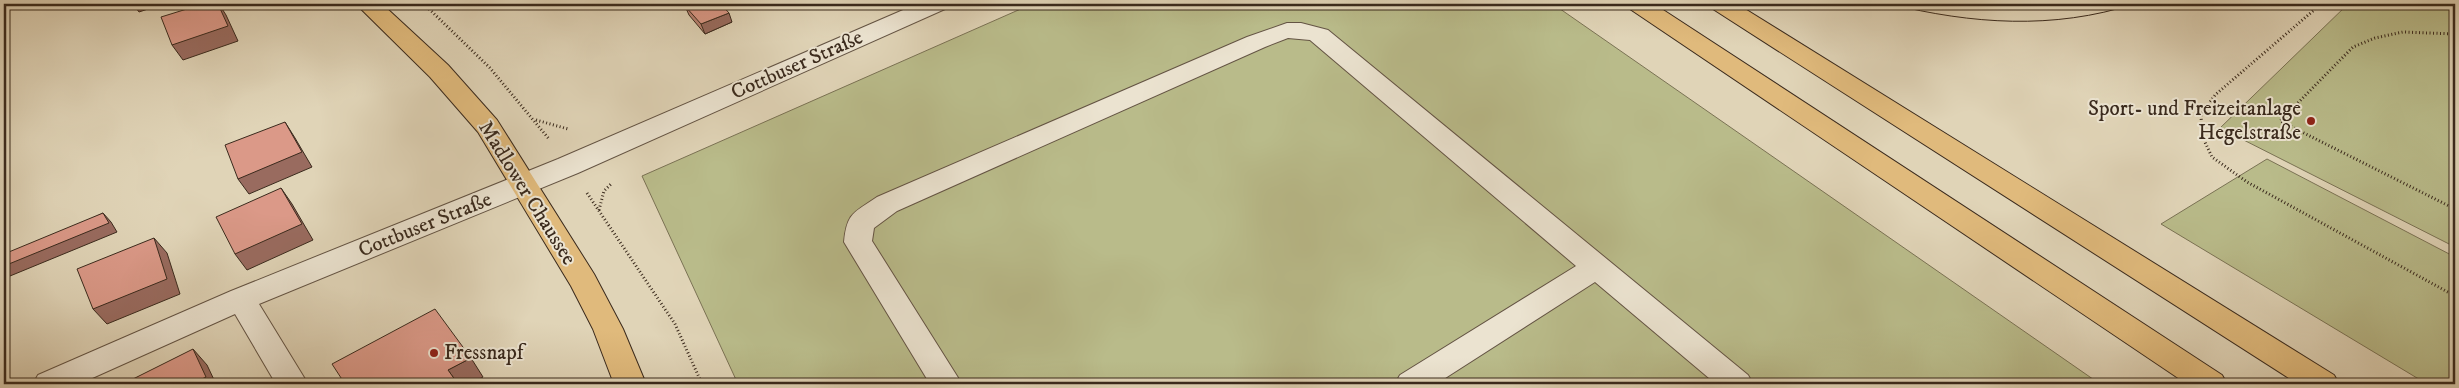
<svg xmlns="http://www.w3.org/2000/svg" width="2459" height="388" font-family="'IM FELL DW Pica',serif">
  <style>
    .green { fill: #b9bb8a; stroke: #7a7254 }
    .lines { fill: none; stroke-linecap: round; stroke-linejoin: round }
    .minor-casing { stroke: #645444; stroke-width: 2 }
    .major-casing { stroke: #3a2a1d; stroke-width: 2 }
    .highway-casing { stroke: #3a2a1d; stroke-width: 2 }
    .path { stroke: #3a2a1d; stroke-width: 3; stroke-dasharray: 1 2.5; stroke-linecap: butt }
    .minor { fill: #ebe3d0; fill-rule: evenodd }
    .major { fill: #e0ba7c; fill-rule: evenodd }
    .highway { fill: #e0ba7c; fill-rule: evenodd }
    .tram { stroke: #3a2a1d; stroke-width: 1 }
    .wall { fill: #bc8475; stroke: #3a2a1d }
    .shaded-wall { fill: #996b5f; stroke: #3a2a1d }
    .building { fill: #db9988; stroke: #3a2a1d }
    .poi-dot { fill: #8f2418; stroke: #ebe3d0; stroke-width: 2 }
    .labels { text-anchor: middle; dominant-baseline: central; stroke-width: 4; stroke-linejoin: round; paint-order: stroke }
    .street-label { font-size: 21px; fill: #3a2a1d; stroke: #ebe3d0 }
    .poi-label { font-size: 21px; fill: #3a2a1d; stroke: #ebe3d0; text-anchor: end }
  </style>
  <rect width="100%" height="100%" fill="#e0d4b7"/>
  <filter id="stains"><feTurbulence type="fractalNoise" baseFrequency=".004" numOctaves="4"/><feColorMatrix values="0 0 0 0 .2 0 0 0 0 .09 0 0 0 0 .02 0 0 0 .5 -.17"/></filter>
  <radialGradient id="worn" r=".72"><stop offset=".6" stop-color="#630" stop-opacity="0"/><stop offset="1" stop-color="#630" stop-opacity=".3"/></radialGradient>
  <!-- green -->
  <g class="green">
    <path d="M1032,4h521l547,380h-1362l-96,-208z"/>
    <path d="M2348,4h107v243l-235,-119z"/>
    <path d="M2267,159l188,98v127h-28l-266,-160z"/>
  </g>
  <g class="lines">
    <defs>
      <g id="minor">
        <path d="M917,4h32l-4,5 -367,164 -319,131 49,80h-32l-41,-70 -156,70h-46l5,-9 193,-84 327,-132z"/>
        <path d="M1287,23h14l27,7 420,345 5,9h-37l-121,-102 -159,102h-41l5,-9 176,-109 -266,-226 -22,-2 -23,9 -368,164 -23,17 -2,13 90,143h-32l-86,-142c3,-30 10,-29 33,-45l370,-160z"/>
      </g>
      <path id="major" d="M356,4h26l66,61 49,55 97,154 29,55 23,55h-32l-21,-55 -22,-43 -93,-154 -48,-55z"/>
      <g id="highway">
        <path d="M1626,4h28l568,371 5,9h-40l-557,-375z"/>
        <path d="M1709,4h28l597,371 5,9h-41l-585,-375z"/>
      </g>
    </defs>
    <!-- minor casing -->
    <use href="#minor" class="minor-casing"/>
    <!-- major casing -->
    <use href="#major" class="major-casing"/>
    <!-- highway casing -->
    <use href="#highway" class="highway-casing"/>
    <!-- path -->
    <g class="path">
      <path d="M424,4l66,64 59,71"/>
      <path d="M2321,4l-106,91 -14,20 1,21 10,21 35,25 208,114"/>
      <path d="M2455,34l-52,-2 -28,6 -22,9 -73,74 175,88"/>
      <path d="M536,120l32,9"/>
      <path d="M587,193l88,131 27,60"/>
      <path d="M599,210l5,-19 7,-7"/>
    </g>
    <!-- minor -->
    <use href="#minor" class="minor"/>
    <!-- major -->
    <use href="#major" class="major"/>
    <!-- highway -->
    <use href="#highway" class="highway"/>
    <!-- tram -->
    <g class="tram">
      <path d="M1890,4c82,20 163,26 244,0"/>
      <path d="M1969,4l44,3 41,-3"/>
    </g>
  </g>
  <!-- wall -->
  <path class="wall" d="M685,6l47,16 -27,12 -16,-19z"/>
  <!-- shaded-wall -->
  <g class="shaded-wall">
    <path d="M133,4h30l-24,8z"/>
    <path d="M218,4h1l7,11 12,26 -55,19 -11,-15z"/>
    <path d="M729,13l3,9 -27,12 -4,-10z"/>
    <path d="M285,122l10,16 17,29 -63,27 -11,-15z"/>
    <path d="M281,188l11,16 21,36 -66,30 -12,-16z"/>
    <path d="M103,213l8,9 6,10 -107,44 -6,-7v-3z"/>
    <path d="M154,238l13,15 13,41 -73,30 -14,-15z"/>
    <path d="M193,349l14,16 9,19h-24z"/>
    <path d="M4,352l3,11 -3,1z"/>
    <path d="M471,358l12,19 -13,7h-12l-10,-14z"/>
  </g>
  <!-- building -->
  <g class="building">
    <path d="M203,4h15l10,22 -56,19 -11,-28z"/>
    <path d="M690,4h31l8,9 -28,11 -16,-18z"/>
    <path d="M285,122l17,30 -64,27 -13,-34z"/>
    <path d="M281,188l21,36 -67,30 -19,-37z"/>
    <path d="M103,213l6,10 -105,43v-12z"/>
    <path d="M154,238l13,41 -74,30 -16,-40z"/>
    <path d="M435,309l36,49 -23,12 10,14h-113l-13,-20z"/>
    <path d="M193,349l13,28 -14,7h-59l-2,-4z"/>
  </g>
  <!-- markers -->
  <g class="poi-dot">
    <circle cx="2311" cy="121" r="5"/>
    <circle cx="434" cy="353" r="5"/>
  </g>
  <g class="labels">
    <!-- street labels -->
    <g class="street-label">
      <text transform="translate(797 65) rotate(-24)">Cottbuser Straße</text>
      <text transform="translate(527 193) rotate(58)">Madlower Chaussee</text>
      <text transform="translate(425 225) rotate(-22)">Cottbuser Straße</text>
    </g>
    <!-- poi labels -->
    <g class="poi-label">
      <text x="2301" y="109">Sport- und Freizeitanlage<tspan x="2301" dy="24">Hegelstraße</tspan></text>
      <text x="444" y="353" text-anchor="start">Fressnapf</text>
    </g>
  </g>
  <!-- margin -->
  <rect width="2459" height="388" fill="none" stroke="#e0d4b7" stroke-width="20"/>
  <rect x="5" y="5" width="2449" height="378" fill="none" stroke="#3a2a1d" stroke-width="2.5"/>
  <rect x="10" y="10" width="2439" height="368" fill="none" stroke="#3a2a1d"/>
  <rect width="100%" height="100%" filter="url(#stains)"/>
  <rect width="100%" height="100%" fill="url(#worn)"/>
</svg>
